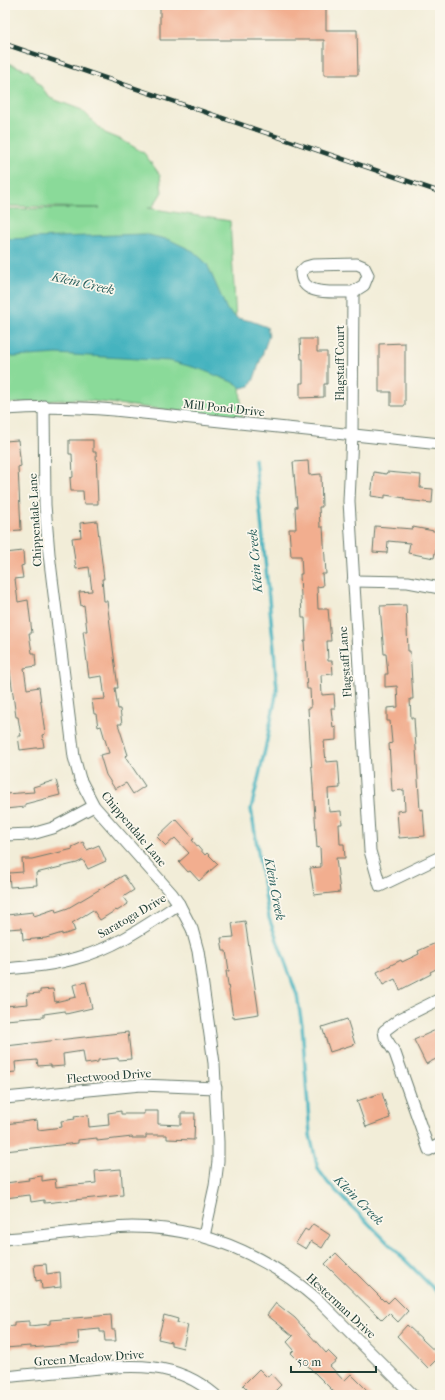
<svg xmlns="http://www.w3.org/2000/svg" width="445" height="1400" font-family="'IM FELL French Canon',serif">
  <style>
    .green { fill: #8ada99; stroke: #548c66 }
    .water { fill: #45b3bf; stroke: #32787a }
    .lines { fill: none; stroke-linecap: round; stroke-linejoin: round }
    .stream { stroke: #45b3bf; stroke-width: 3.5 }
    .building { fill: #f2ae8f }
    .street-casing { stroke: #697b6d; stroke-width: 13 }
    .street { stroke: #fff; stroke-width: 11 }
    .rail-casing { stroke: #1f3d34; stroke-width: 4.5 }
    .rail { stroke: #fbf7ec; stroke-width: 3; stroke-dasharray: 9; stroke-linecap: butt }
    .labels { text-anchor: middle; dominant-baseline: central; stroke-width: 3.5; stroke-linejoin: round; paint-order: stroke }
    .street-label { font-size: 12px; fill: #1f3d34; stroke: #fbf7ec }
    .water-label { font-size: 13px; font-style: italic; fill: #2a605e; stroke: #fbf7ec }
  </style>
  <rect width="100%" height="100%" fill="#fbf7ec"/>
  <filter id="ink" filterUnits="userSpaceOnUse"><feTurbulence type="fractalNoise" baseFrequency=".025" numOctaves="2"/><feDisplacementMap in="SourceGraphic" scale="8" xChannelSelector="R" yChannelSelector="G"/><feConvolveMatrix kernelMatrix="1 2 1 2 8 2 1 2 1" color-interpolation-filters="sRGB"/></filter>
  <filter id="wash" filterUnits="userSpaceOnUse"><feTurbulence type="fractalNoise" baseFrequency=".012" numOctaves="4" result="noise"/><feDisplacementMap in="SourceGraphic" scale="16" xChannelSelector="R" yChannelSelector="G"/><feGaussianBlur stdDeviation="0.9" result="paint"/><feColorMatrix in="noise" values="0 0 0 0 0 0 0 0 0 0 0 0 0 0 0 0 0 1.4 0 .05"/><feComposite in="paint" operator="in"/></filter>
  <g filter="url(#wash)">
    <rect width="100%" height="100%" fill="#f2edd8"/>
    <!-- green -->
    <path class="green" d="M5,62l24,9 21,27 32,12 23,23 17,7 22,13 16,22 2,17 -10,16h-4l82,13 12,198 -167,-20 -70,5v-195l95,-1 -95,-2z"/>
    <!-- water -->
    <path class="water" d="M144,234l26,6 23,11 14,13 20,46 10,8 14,3 16,6 2,8 -15,44 -4,7 -9,2 -4,-4 -37,-15 -30,-8 -113,-7 -43,3 -9,-2v-116z"/>
    <g class="lines">
      <!-- stream -->
      <path class="stream" d="M255,460l19,189 3,41 -12,60 -14,59 18,109 28,77 5,30 8,110 8,34 10,14 112,112"/>
    </g>
    <g id="blocks">
      <!-- building -->
      <g class="building">
        <path d="M160,5h166v25h31l1,45h-34v-35h-164z"/>
        <path d="M300,339h17v13h10v32h-3v13l-24,1v-15h3v-24h-2z"/>
        <path d="M405,343v63h-14v-14h-12v-48z"/>
        <path d="M18,440l3,26 -3,1 3,63 -16,1v-90z"/>
        <path d="M69,440h24v12h3l2,52h-14l-1,-13h-12l-1,-13 3,-1 -1,-23h-3z"/>
        <path d="M308,461l1,14 12,-1 1,33h-3l1,20h3l3,47h-4l1,12 -6,1 1,22h10l3,32h-4l1,20h4l1,13 -12,1 1,20 12,-1 1,14h-4l2,20 3,-1v13l-12,1 2,21 12,-1 1,12 1,15 -12,1 1,23 12,-1 1,13h-3l1,20h4l1,14h-9l4,34 -26,3 -4,-27 11,-1 -1,-20 -3,1 -6,-92 -3,-48h3l-1,-19h-3l-3,-48h2l-1,-23h-3l-2,-44h2l-1,-18h-10l-2,-27h7l-1,-22h2l-4,-45z"/>
        <path d="M374,472l12,2 1,-2 34,3 -1,13 13,1 -1,14 -27,-3v-2l-20,-3v3l-14,-2z"/>
        <path d="M97,521l7,58h-2l2,22h3l11,87h-3l3,21h2l2,15h-4l10,31 -3,1 20,30 -12,8 -7,-11 -11,6 -9,-14 -6,-20 9,-2 -8,-27 -3,1 -2,-13h-2l-2,-14 13,-1 -3,-23 -13,2 -6,-47h4l-3,-26 -3,1 -2,-14 13,-1 -3,-24 -13,2 -4,-31 9,-1 -1,-14z"/>
        <path d="M375,526l37,3 1,-2 26,5 -5,26 -26,-5 2,-10 -22,-2 -1,12 -14,-1z"/>
        <path d="M23,551l1,14 -3,1 2,12 -8,1 3,23 10,-2 4,33h-3l3,20h3l1,13 -12,2 3,21 12,-2 6,47 -3,1 2,12 -24,3 -2,-14h3l-3,-19h-2l-11,-83h3l-3,-24v-57z"/>
        <path d="M406,605l2,46h2l1,15 2,33h-3l1,19h3l6,92 3,-1 2,27 -26,2 -2,-27 8,-1 -1,-20 -12,1 -3,-47 3,-1 -2,-22h-3v-13l11,-1 -1,-21 -12,1v-13h3l-2,-20h-2l-4,-48z"/>
        <path d="M56,780l4,15 -35,9v3l-20,2v-15l29,-2 -1,-5z"/>
        <path d="M176,819l18,20 -2,1 13,15 2,-2 11,11 -19,17 -9,-10 -2,1 -9,-10 10,-9 -14,-15 -9,8 -9,-9z"/>
        <path d="M83,842l4,8 12,-5 7,16 -18,8 -5,-9 -6,3 -41,10 1,12 -27,2 -1,-14 14,-1 -1,-13h10l41,-10 -1,-2z"/>
        <path d="M124,875l10,15 -11,7 5,7 -11,7 -1,-1 -16,10 -7,-10 -21,13 3,8 -13,4v-2l-16,5 -23,2 -1,-12 -14,1 -1,-14 26,-3 1,4 21,-7 1,3 12,-4z"/>
        <path d="M245,921l14,93 -26,4 -7,-47h3l-3,-20h-3l-2,-13 13,-1 -2,-14z"/>
        <path d="M440,941v26l-10,5 1,2 -31,16 -5,-11 -12,6 -6,-13 24,-12 1,2 17,-8 -1,-3z"/>
        <path d="M86,982l6,26 -26,6 -1,-3 -21,3v3l-39,3v-14l23,-2 -1,-10 13,-1v-3l13,-1 2,13 21,-5 -3,-12z"/>
        <path d="M347,1019l8,25 -25,8 -8,-25z"/>
        <path d="M440,1028v29l-14,7 -12,-24z"/>
        <path d="M128,1032l3,27 -13,1v-2l-20,2v2l-13,2 -2,-13 -20,3 1,12 -13,1v-2l-13,1 -1,-6 -22,2 1,10 -11,1v-17h2l-1,-10z"/>
        <path d="M382,1093l8,25 -24,9 -9,-26z"/>
        <path d="M121,1111v3h23v-3h14v13l23,1v-12h14l-1,27 -27,-1v-4h-21v3h-14v-1l-35,4v-3l-19,2v3l-73,8v-15h1l-1,-12 32,-4 1,10 24,-3 -1,-6 14,-2 -1,-2 14,-2 1,12 20,-2 -1,-12z"/>
        <path d="M121,1169l2,26 -79,8v-3l-13,2 -1,-7 -25,3v-15l24,-3 -1,-2 14,-2v5l13,-2 1,8 40,-4 -1,-12z"/>
        <path d="M313,1224l17,11 -8,13 -11,-7 -5,8 -10,-6 9,-14 3,2z"/>
        <path d="M336,1253l48,48 1,-1 3,3 6,-6 14,14 -10,11 -9,-9 -7,7 -57,-56z"/>
        <path d="M46,1264l1,10 13,-2 1,15 -19,2 -1,-9 -5,1 -2,-16z"/>
        <path d="M276,1303l19,15 31,35 2,-2 9,9 -7,6 14,15 7,-7 21,21h-35l-33,-33 -2,2 -11,-11 3,-3 -7,-8 6,-6 -26,-21z"/>
        <path d="M111,1315l1,15h3l1,11h-11l-1,-9h-4v-3l-22,2 1,13 -49,4v-2l-25,2v-21l9,-1v-4l15,-1v5l21,-2v-4z"/>
        <path d="M164,1315l14,4 -1,4 11,2 -5,23 -12,-3v-3l-13,-3z"/>
        <path d="M407,1325l33,31 -12,12 -31,-32z"/>
        <path d="M259,1369l8,8 4,-3 10,11 -10,10h-18l-10,-10z"/>
      </g>
    </g>
  </g>
  <g filter="url(#ink)">
    <use href="#blocks" fill-opacity="0" stroke="#697b6d" stroke-width="1"/>
    <g class="lines">
      <defs>
        <g id="street">
          <path d="M353,292c-17,-1 -52,6 -52,-20l5,-5 7,-2 44,-1 7,3 4,8 -4,10 -11,7 -1,143 -3,66 21,350 10,35 60,-29"/>
          <path d="M44,406l1,99 4,49 25,203 6,22 14,27 78,88 7,10 13,25 6,22 16,112 4,79v19l-3,25 -11,50"/>
          <path d="M5,409c37,-3 73,-2 109,1l326,34"/>
          <path d="M353,581l55,1 32,6"/>
          <path d="M5,835l27,-1 21,-6 41,-22"/>
          <path d="M5,969c24,-2 49,-4 72,-11 38,-10 70,-33 102,-54"/>
          <path d="M440,999l-40,20 -16,12 1,6 10,16 34,97 11,-6"/>
          <path d="M5,1098l136,-13 75,3"/>
          <path d="M5,1239c26,-2 52,-5 79,-8 16,-1 32,-4 48,-4 72,0 133,27 187,74l94,94"/>
          <path d="M5,1377c25,-3 51,-5 76,-7 50,-5 94,-10 134,25"/>
        </g>
      </defs>
      <!-- street casing -->
      <use href="#street" class="street-casing"/>
      <!-- street -->
      <use href="#street" class="street"/>
      <defs>
        <path id="rail" d="M5,44l435,148"/>
      </defs>
      <!-- rail casing -->
      <use href="#rail" class="rail-casing"/>
      <!-- rail -->
      <use href="#rail" class="rail"/>
    </g>
  </g>
  <g class="labels">
    <!-- street labels -->
    <g class="street-label">
      <text transform="translate(340 363) rotate(-90)">Flagstaff Court</text>
      <text transform="translate(224 408) rotate(6)">Mill Pond Drive</text>
      <text transform="translate(35 520) rotate(-93)">Chippendale Lane</text>
      <text transform="translate(345 662) rotate(-94)">Flagstaff Lane</text>
      <text transform="translate(134 829) rotate(50)">Chippendale Lane</text>
      <text transform="translate(132 916) rotate(-30)">Saratoga Drive</text>
      <text transform="translate(109 1076) rotate(-4)">Fleetwood Drive</text>
      <text transform="translate(341 1306) rotate(43)">Hesterman Drive</text>
      <text transform="translate(89 1358) rotate(-4)">Green Meadow Drive</text>
    </g>
    <!-- water labels -->
    <g class="water-label">
      <text transform="translate(83 283) rotate(13)">Klein Creek</text>
      <text transform="translate(255 561) rotate(-95)">Klein Creek</text>
      <text transform="translate(275 889) rotate(79)">Klein Creek</text>
      <text transform="translate(359 1200) rotate(45)">Klein Creek</text>
    </g>
  </g>
  <!-- margin -->
  <rect width="445" height="1400" fill="none" stroke="#fbf7ec" stroke-width="20"/>
  <!-- scale -->
  <path d="M291 1366v6h85v-6" fill="none" stroke="#1f3d34" stroke-width="2"/>
  <text x="297" y="1366" font-size="12" fill="#1f3d34" stroke="#fbf7ec" stroke-width="3" paint-order="stroke">50 m</text>
</svg>
